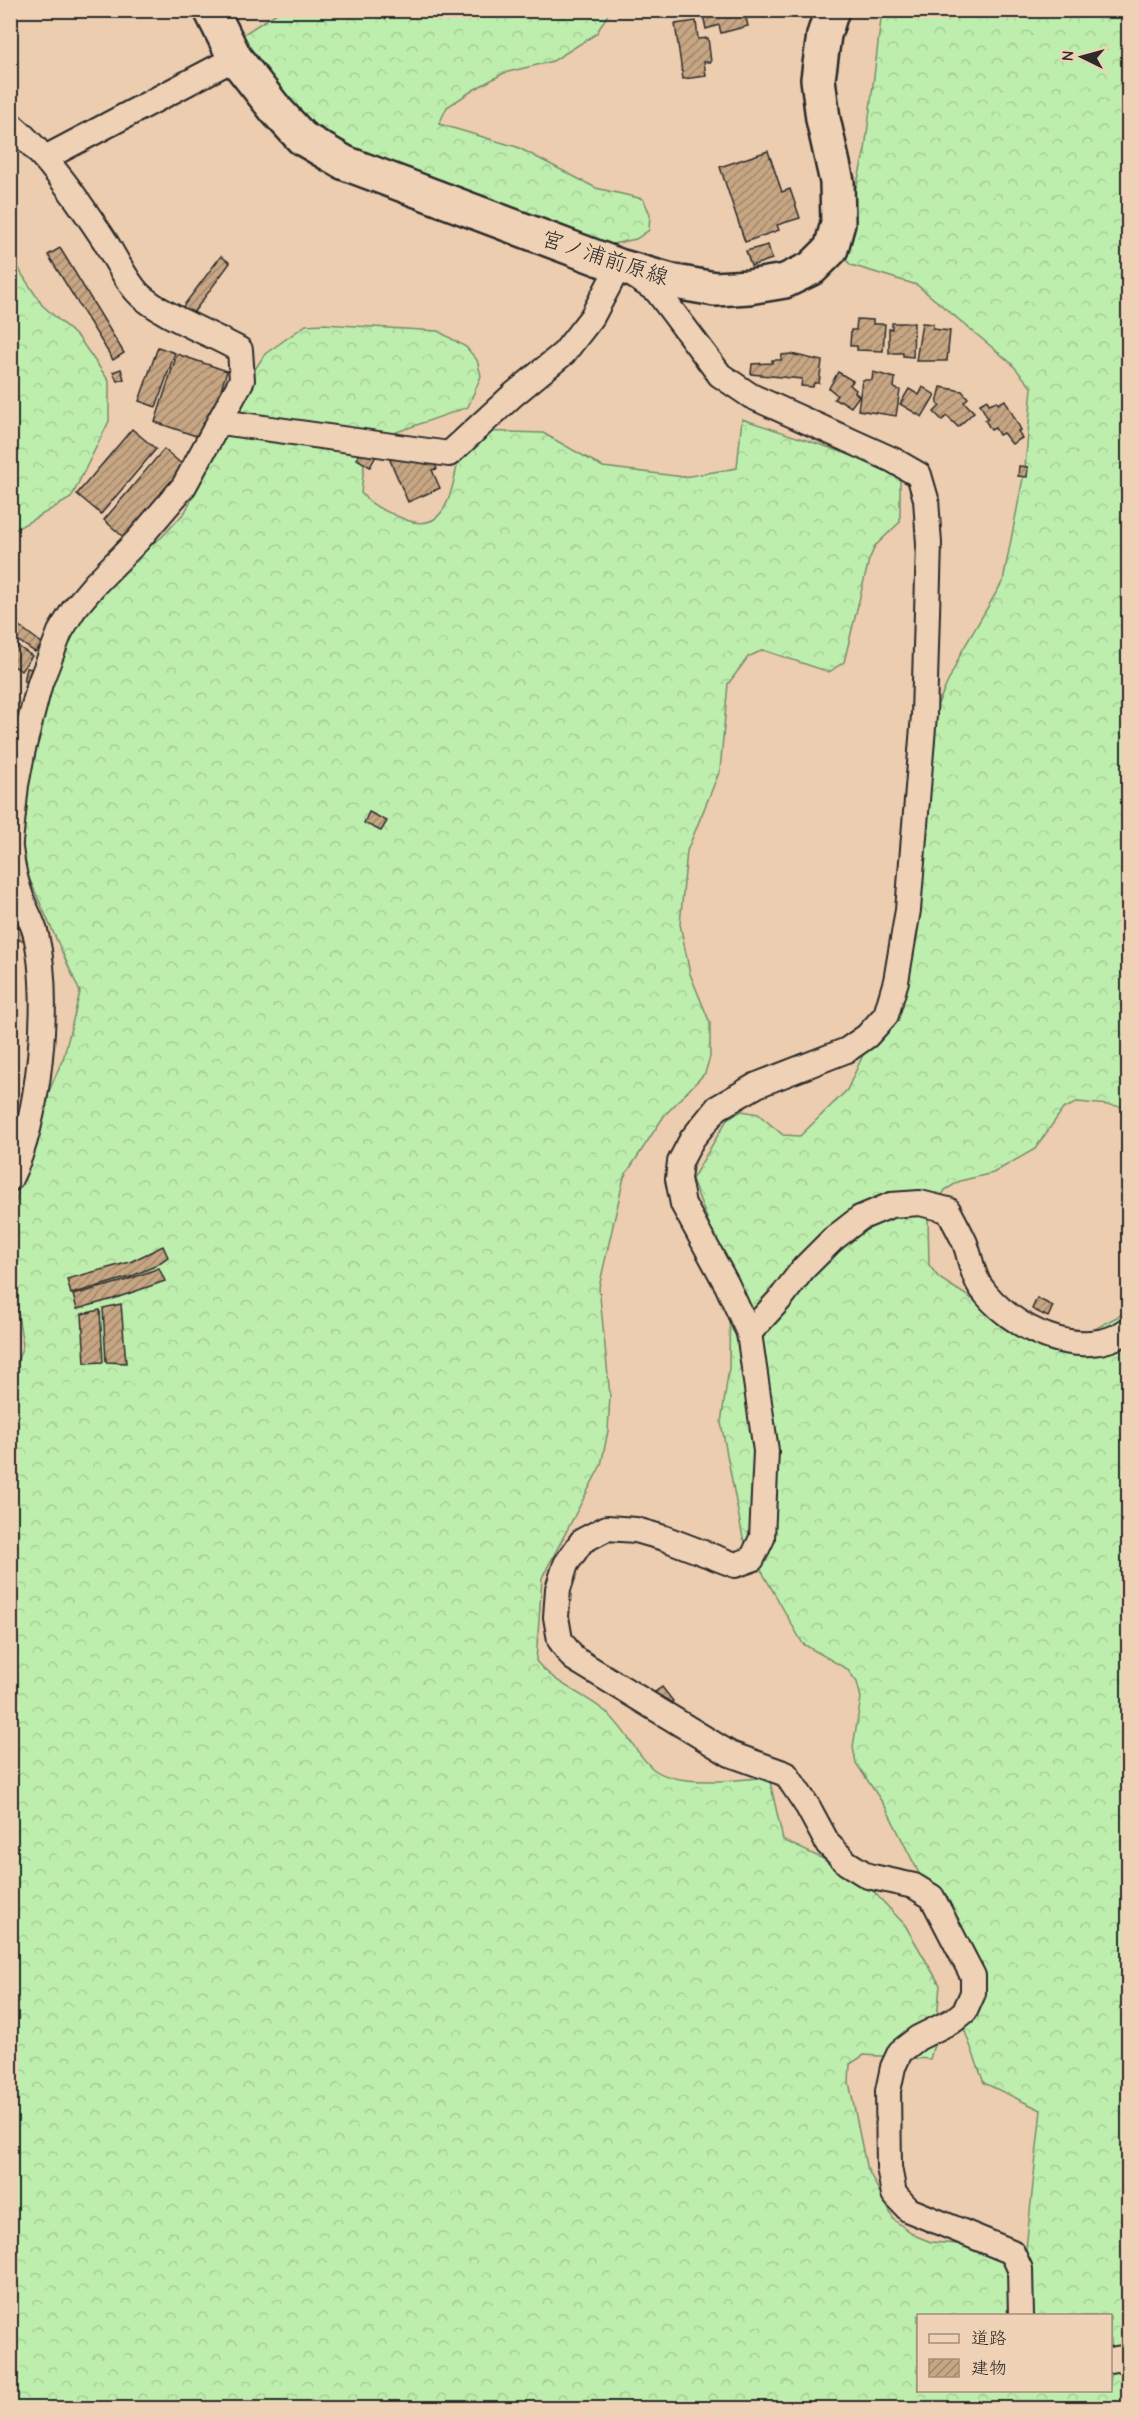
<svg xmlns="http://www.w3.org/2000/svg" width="1139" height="2419" font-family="'Comic Neue','Klee One',sans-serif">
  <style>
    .forest { fill: url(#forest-crowns); stroke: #748c6c; stroke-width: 1.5; fill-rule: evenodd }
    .building { fill: url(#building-hatch); stroke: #2b2b2b; stroke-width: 1.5 }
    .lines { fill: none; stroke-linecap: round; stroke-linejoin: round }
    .minor-casing { stroke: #2b2b2b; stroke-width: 28 }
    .secondary-casing { stroke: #2b2b2b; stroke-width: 38 }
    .minor { stroke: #efd1b5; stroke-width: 24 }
    .secondary { stroke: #efd1b5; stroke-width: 33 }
    .labels { text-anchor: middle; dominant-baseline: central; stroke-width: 4.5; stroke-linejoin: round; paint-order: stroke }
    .street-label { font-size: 22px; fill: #2b2b2b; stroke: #efd1b5 }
  </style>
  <defs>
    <pattern id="forest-crowns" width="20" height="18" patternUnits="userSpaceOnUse" patternTransform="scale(1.5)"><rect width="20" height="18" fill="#beeead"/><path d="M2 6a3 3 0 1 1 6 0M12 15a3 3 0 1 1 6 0" fill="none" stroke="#a3cc95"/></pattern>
    <pattern id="building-hatch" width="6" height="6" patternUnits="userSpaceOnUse" patternTransform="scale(1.5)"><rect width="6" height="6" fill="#c7a684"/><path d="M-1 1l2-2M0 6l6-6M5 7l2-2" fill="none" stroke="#a2876c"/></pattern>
  </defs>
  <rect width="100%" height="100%" fill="#edcdaf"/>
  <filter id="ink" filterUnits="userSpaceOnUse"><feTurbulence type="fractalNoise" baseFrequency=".0167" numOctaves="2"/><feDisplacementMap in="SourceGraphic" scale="12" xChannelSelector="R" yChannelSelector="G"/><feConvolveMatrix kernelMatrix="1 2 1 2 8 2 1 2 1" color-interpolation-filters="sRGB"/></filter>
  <g filter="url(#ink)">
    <!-- forest -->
    <g class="forest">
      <path d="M280,11h330l-14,23 -43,27 -49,12 -29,16 -28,18 -8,17 78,23 79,41 47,11 7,15 -1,16 -13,9 -33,7 -256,-84 -122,-116z"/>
      <path d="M882,11h246v1096l-50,-5 -15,7 -28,40 -42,24 -33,8 -15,9 -17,28 1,47 10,13 112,71c31,-8 49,-26 77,-37v1096h-1117l-1,-1025 13,-38 -11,-66 3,-72 14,-69 35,-82 16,-64 -59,-132 5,-122 19,-68 78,-105 39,-28 23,-25 35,-66 18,-51 27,-41 41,-29 17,-1 115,7 28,16 11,13 4,16 -13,31 -97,34 -6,17 -4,35c13,15 25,18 43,26 49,20 48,-43 58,-73 2,-6 7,-10 11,-15l70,2 60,34 81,10 53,-9 5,-49 158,52v51l-25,24 -6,14 -25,102 -15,10 -66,-22 -15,7 -20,27 -8,86 -33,81 -7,73 10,50 20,49v34l-5,16 -41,43 -40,61 -25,110 11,109 -2,35 -7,34 -59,113 -6,83c20,24 47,32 70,51 18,15 29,40 46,56 23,20 88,12 117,9l14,63 76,36 46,49 35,60 -5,56 -5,18 -66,-4 -14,9 -1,18 17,84 28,54 22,16 15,6 95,7 15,-139 -57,-27 -21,-57 2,-47 -24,-62 -55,-109 -30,-45 -3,-16 8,-49 -4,-16 -10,-13 -44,-25 -60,-106 -22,-115 8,-55 1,-89 -38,-100 36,-61 14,-7 16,3 25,21 17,1 47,-46 47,-103 32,-257 36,-79 41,-70 22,-113 7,-80 -21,-25 -94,-78 -66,-20 -11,-11 25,-104zM918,2316h192v74h-192z"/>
      <path d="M10,243l11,30 21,32 37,33 30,43v40l-38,77 -60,34z"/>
    </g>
    <!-- building -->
    <g class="building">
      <path d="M696,10h48l4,16 -27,7 -2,-8 -13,4 -3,-14 -6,1z"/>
      <path d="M696,21l2,18 10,-1 3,24h-7l2,14 -23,3 -8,-55z"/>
      <path d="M768,151l14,41 8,-3 10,29 -23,7 2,5 -34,12 -25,-75z"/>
      <path d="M768,245l4,14 -21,7 -5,-15z"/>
      <path d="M60,248l64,105 -11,7 -65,-105z"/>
      <path d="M221,256l9,7 -45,61 -10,-7z"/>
      <path d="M857,319l16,1v4h12l-2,27 -26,-1v-4h-7l1,-16h5z"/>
      <path d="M892,323h22l-1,34 -10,-1v-3h-14v-24h3z"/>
      <path d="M922,323l11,1v5l17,2 -3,30h-31z"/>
      <path d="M158,347l17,6 -19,54 -17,-6z"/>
      <path d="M177,354l50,17 -22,68 -50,-17z"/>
      <path d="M791,354l31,7 -3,22h-5l-1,4 -12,-1 1,-7 -51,-5 1,-10 20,-1v-3h9l1,-5z"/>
      <path d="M121,369l3,10 -7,2 -4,-9z"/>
      <path d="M838,372l15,9 -3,4 6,5 -1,2 4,4 -8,11 -11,-7 -1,2 -5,-3 3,-4 -8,-7z"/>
      <path d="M873,372l22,6 -1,10 6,2 -4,26 -38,-6 4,-30h10z"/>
      <path d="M923,387l12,8 -13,22 -22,-13 9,-15 10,6z"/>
      <path d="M941,387l21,4 6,7 -4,4 10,10 -16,15 -11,-11 -5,4 -8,-8 6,-6 -3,-3z"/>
      <path d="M987,400l2,4 8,-3 1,3 7,-4 16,30 -3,1 4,7 -10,6 -9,-11 -4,2 -4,-7 -4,2 -6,-10 3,-1 -8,-15z"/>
      <path d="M132,429l24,20 -55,65 -24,-20z"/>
      <path d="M369,436l14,7 -13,24 -13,-8z"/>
      <path d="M420,446l9,5 8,18 -5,1 8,18 -32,14 -18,-42z"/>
      <path d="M164,449l26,22 -61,71 -25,-22z"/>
      <path d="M1019,466l9,1 -1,10 -9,-1z"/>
      <path d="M10,619l33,25 -8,8 -25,-17z"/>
      <path d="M10,641l22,15 -11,15 -11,-8z"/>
      <path d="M27,668l20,4 -4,14 -19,-5z"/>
      <path d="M369,812l18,9 -6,10 -17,-8z"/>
      <path d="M10,928l23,1v11h-22z"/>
      <path d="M163,1246l5,11 -13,9 -25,11 -59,17 -4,-15 63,-17z"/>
      <path d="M159,1268l6,13 -52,18 -36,10 -4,-14 51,-14z"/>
      <path d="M1037,1298l16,8 -5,11 -16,-8z"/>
      <path d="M121,1304l5,59 -20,-1 -3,-54z"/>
      <path d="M100,1310l3,52 -18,1 -3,-49z"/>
      <path d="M662,1687l11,14 -8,6 -10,-15z"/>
    </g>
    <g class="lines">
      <defs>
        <g id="minor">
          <path d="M10,124c38,32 68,76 95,117 9,15 23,43 35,54 21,20 72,39 100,55l2,30 -58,106 -46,54 -43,44 -21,25 -14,23 -20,51 -17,66 -7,36 -6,57"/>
          <path d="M45,158l190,-100"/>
          <path d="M221,422l228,32 64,-59 51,-42 28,-36 27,-51 38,25 63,84 31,21 142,64 26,15 7,24 3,45 -5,171 -16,195 -12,71 -10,34 -19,21 -20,14 -90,35 -40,23 -25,31 -12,23 -2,17 5,25 44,81 22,48 17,118 -4,87 -10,21 -17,6 -71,-27 -28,-8 -29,-2 -25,13 -16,23 -8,25 -2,28 4,23 13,18 157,96 56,20 22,33 20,37 19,19 21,13 46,10 18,11 41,79v17l-8,18 -11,9 -36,18 -18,14 -7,15 -5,24 1,76 5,27 15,16 103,42 8,17 1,47"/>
          <path d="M10,848c2,17 5,33 11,49 4,13 12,25 15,38 15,65 4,184 -26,244"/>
          <path d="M749,1333l32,-35 22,-29 30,-30 27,-21 31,-13 29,-2 28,7c6,11 12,22 17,33 5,13 7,31 15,43 29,43 103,77 148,44"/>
          <path d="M1110,2360l18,-3"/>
        </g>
        <path id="secondary" d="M211,10l24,48 41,52 26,28 43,25 274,103 56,16 40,7 34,-2 36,-6 27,-13 19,-19 7,-26 -1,-41 -14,-63 -5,-40 6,-44 8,-25"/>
      </defs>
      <!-- minor casing -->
      <use href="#minor" class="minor-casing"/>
      <!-- secondary casing -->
      <use href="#secondary" class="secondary-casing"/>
      <!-- minor -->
      <use href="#minor" class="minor"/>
      <!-- secondary -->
      <use href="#secondary" class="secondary"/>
    </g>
  </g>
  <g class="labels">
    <!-- street labels -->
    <g class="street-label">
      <text transform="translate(605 258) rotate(18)">宮ノ浦前原線</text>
    </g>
  </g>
  <!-- margin -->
  <rect width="1139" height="2419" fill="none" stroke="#efd1b5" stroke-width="36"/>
  <rect x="18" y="18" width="1103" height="2383" fill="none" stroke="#2b2b2b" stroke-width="2" filter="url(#ink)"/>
  <!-- legend -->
  <rect x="917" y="2314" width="195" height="78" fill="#efd1b5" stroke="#a18f7e" stroke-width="1.5"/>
  <rect x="929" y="2334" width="30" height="9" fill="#efd1b5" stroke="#a18f7e" stroke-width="1.5"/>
  <text x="971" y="2344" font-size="18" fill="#2b2b2b">道路</text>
  <rect x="929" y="2359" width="30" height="18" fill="url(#building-hatch)" stroke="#a18f7e" stroke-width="1.5"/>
  <text x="971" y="2374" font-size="18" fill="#2b2b2b">建物</text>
  <!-- north arrow -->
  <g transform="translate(1082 57) rotate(275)" stroke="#efd1b5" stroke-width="4.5" paint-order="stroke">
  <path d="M0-4.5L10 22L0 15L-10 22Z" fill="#2b2b2b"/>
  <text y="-9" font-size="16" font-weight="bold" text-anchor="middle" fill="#2b2b2b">N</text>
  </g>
</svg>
